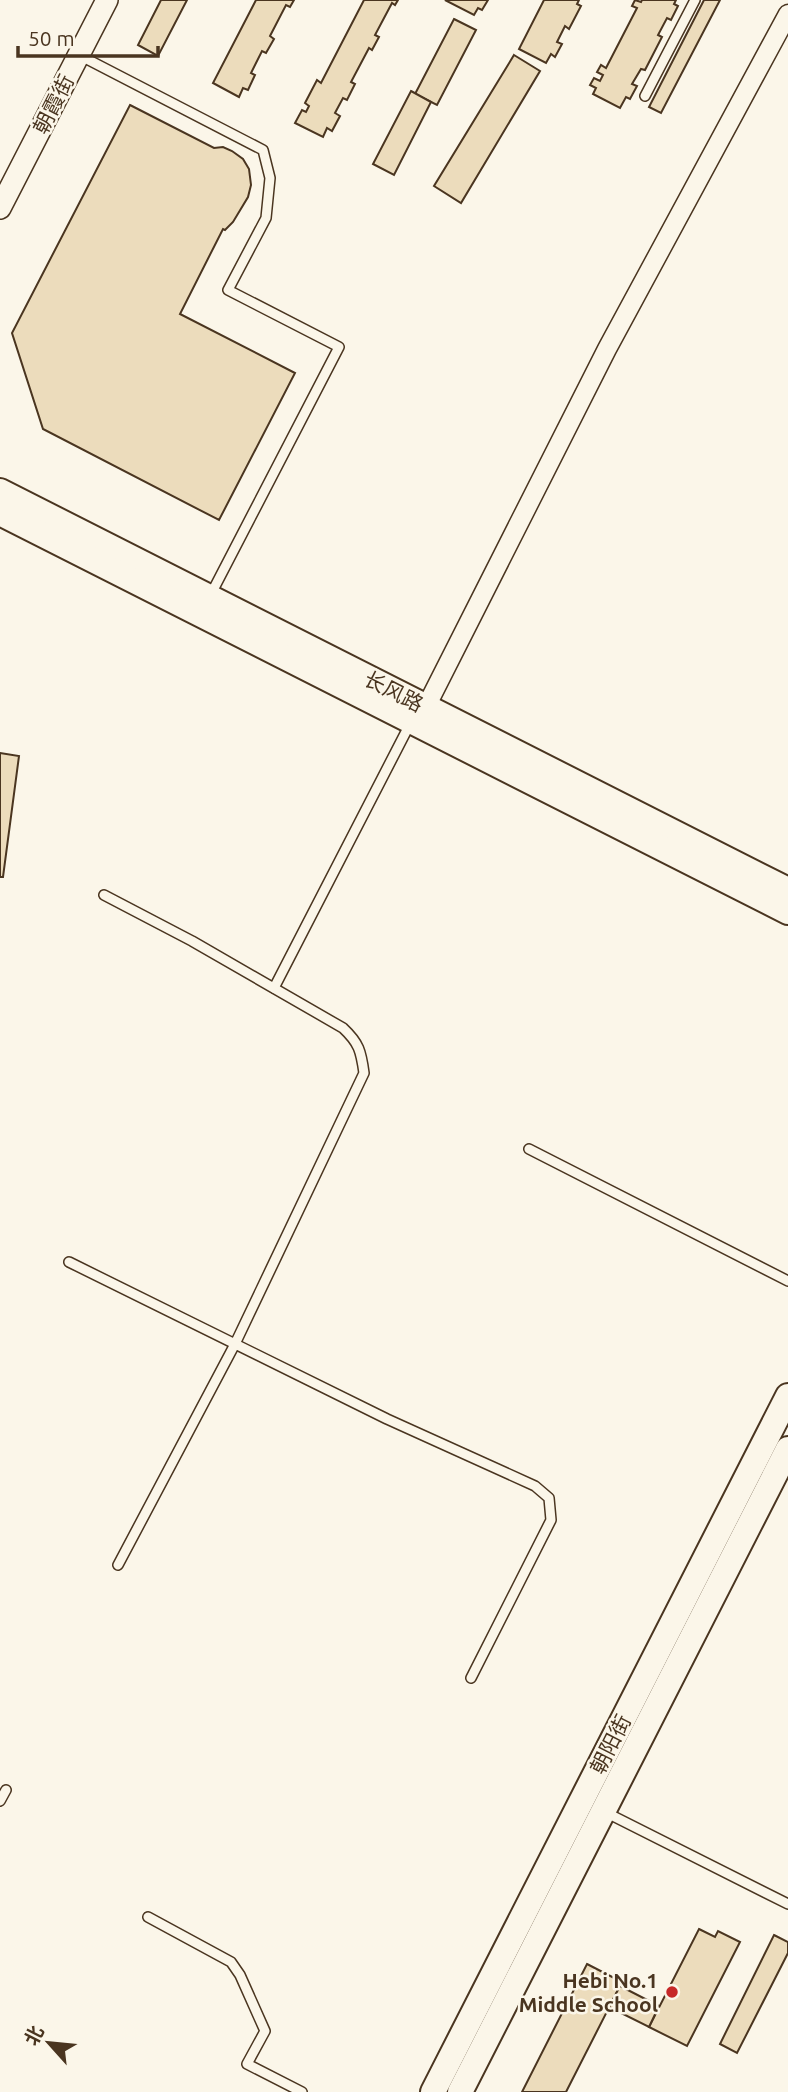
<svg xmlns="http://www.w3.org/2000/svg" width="788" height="2092" font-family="Ubuntu,'Noto Sans SC',sans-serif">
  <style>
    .building { fill: #ecdcbc; stroke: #4a3520; stroke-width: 2 }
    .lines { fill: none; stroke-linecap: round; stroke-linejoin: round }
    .service-casing { stroke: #4a3520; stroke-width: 12 }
    .minor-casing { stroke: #4a3520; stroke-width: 21 }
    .tertiary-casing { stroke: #4a3520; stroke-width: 24 }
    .secondary-casing { stroke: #4a3520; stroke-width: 28 }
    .service { stroke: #fbf6e9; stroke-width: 9 }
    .minor { stroke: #fbf6e9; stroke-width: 18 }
    .tertiary { stroke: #fbf6e9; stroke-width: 21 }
    .secondary { stroke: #fbf6e9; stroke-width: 24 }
    .poi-dot { fill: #c62828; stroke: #fbf6e9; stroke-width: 2.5 }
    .labels { text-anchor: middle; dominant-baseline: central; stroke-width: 5; stroke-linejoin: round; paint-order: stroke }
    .street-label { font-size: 21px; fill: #4a3520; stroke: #fbf6e9 }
    .poi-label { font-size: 21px; font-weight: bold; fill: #4a3520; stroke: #fbf6e9; text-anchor: end }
  </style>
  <rect width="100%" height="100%" fill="#fbf6e9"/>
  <!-- building -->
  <g class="building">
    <path d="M161,0h26l-29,56 -20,-11z"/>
    <path d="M256,0h38l-4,7 -4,-2 -16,31 4,3 -8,14 -4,-2 -11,22 4,2 -7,15 -5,-2 -4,9 -26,-14z"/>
    <path d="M364,0h34l-3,5 -3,-2 -17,32 4,2 -7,13 -3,-2 -18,34 4,2 -8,16 -4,-2 -8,15 5,3 -8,15 -5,-3 -4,9 -28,-14 7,-13 4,2 3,-6 -4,-3 12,-23 4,3z"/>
    <path d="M445,0h43l-6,10 -4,-2 -4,7z"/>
    <path d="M544,0h35l-2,4 4,2 -12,23 -4,-3 -8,16 5,2 -7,13 -4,-3 -5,9 -27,-14z"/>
    <path d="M635,0l6,2 1,-2h34l-2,4 4,2 -7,14 -4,-2 -9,17 4,2 -17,33 -4,-1 -9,15 5,2 -7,13 -4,-2 -6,11 -27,-14 3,-6 -6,-3 4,-7 6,3 3,-6 -6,-3 4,-7 5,3 31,-60 -5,-2z"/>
    <path d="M704,0h16l-59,113 -12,-6z"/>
    <path d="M454,19l22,11 -39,75 -22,-11z"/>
    <path d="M514,55l26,16 -79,132 -27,-17z"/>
    <path d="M411,91l20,11 -37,73 -21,-11z"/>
    <path d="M130,105l84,43 9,-1 9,4 11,8 6,10 2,16 -3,12 -15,25 -8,8 -2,-1 -43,85 115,59 -76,147 -176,-91 -31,-96z"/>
    <path d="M0,753l19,3 -16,121h-3z"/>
    <path d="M699,1929l16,8 3,-6 22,11 -53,104 -38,-19z"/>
    <path d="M774,1935l14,7v11l-51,100 -17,-9z"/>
    <path d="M587,1964l35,18 -56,110h-44z"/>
    <path d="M620,1986l39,20 -10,21 -40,-20z"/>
  </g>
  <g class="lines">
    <defs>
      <g id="service">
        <path d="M79,55l184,95 7,28 -4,40 -38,72 111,57 -129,249"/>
        <path d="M645,96l50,-96"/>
        <path d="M104,895l88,46 151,87c16,15 18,23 21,45l-129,271 -117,221"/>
        <path d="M274,988l137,-266"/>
        <path d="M529,1149l259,132"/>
        <path d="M69,1262l318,157 148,67 14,12 2,22 -80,158"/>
        <path d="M0,1801l6,-11"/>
        <path d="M605,1812l183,92"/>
        <path d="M148,1917l83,45 9,13 25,56 -18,33 55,28"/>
      </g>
      <path id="minor" d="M426,707l181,-358 181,-335"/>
      <path id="tertiary" d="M0,208l107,-208"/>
      <g id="secondary">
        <path d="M0,491l788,399"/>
        <path d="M0,513l788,399"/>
        <path d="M433,2092l355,-696"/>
        <path d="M460,2092l328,-643"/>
      </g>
    </defs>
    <!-- service casing -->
    <use href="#service" class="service-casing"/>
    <!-- minor casing -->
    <use href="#minor" class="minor-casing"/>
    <!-- tertiary casing -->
    <use href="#tertiary" class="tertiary-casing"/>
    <!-- secondary casing -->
    <use href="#secondary" class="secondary-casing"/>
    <!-- service -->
    <use href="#service" class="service"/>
    <!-- minor -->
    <use href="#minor" class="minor"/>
    <!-- tertiary -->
    <use href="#tertiary" class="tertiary"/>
    <!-- secondary -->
    <use href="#secondary" class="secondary"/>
  </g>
  <!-- markers -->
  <circle class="poi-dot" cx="672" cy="1992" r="7"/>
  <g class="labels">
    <!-- street labels -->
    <g class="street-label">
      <text transform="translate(53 104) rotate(-63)">朝霞街</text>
      <text transform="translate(394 691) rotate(27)">长风路</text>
      <text transform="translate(610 1744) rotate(-63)">朝阳街</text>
    </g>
    <!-- poi labels -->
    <g class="poi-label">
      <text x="658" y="1980">Hebi No.1<tspan x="658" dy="24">Middle School</tspan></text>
    </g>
  </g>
  <!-- north arrow -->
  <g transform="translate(49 2043) rotate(297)" stroke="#fbf6e9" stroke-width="5" paint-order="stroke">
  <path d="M0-5L12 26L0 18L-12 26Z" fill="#4a3520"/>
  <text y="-10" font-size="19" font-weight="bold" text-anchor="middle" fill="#4a3520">北</text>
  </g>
  <!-- scale -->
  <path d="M18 46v10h140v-10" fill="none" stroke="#4a3520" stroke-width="3.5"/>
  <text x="28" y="46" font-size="21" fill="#4a3520" stroke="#fbf6e9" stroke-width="5" paint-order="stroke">50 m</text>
</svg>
